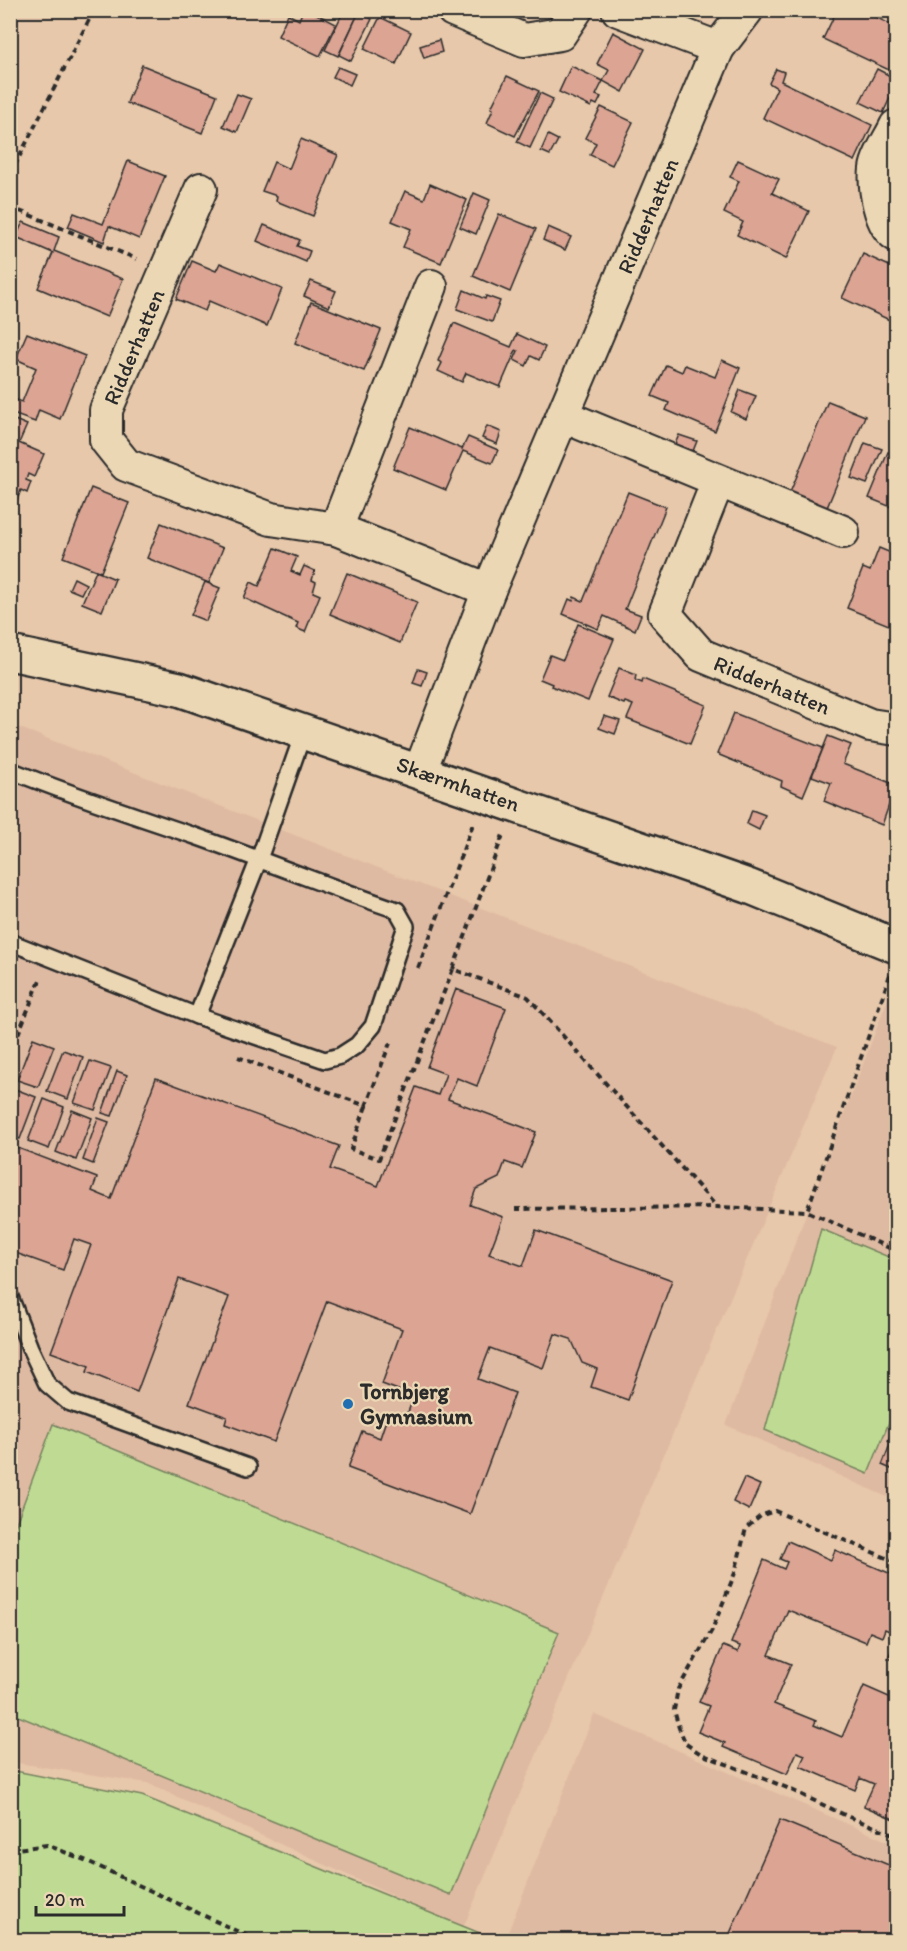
<svg xmlns="http://www.w3.org/2000/svg" width="907" height="1951" font-family="Itim,sans-serif">
  <style>
    .built { fill: #dfbaa2 }
    .green { fill: #bfdb93; stroke: #75835f; stroke-width: 1.5 }
    .building { fill: #dba493; stroke: #2b2b2b; stroke-width: 1.5 }
    .lines { fill: none; stroke-linecap: round; stroke-linejoin: round }
    .lane-casing { stroke: #2b2b2b; stroke-width: 20 }
    .street-casing { stroke: #2b2b2b; stroke-width: 36 }
    .secondary-casing { stroke: #2b2b2b; stroke-width: 38 }
    .path { stroke: #2b2b2b; stroke-width: 4; stroke-dasharray: 6 4.5; stroke-linecap: butt }
    .lane { stroke: #ecd7b5; stroke-width: 15 }
    .street { stroke: #ecd7b5; stroke-width: 32 }
    .secondary { stroke: #ecd7b5; stroke-width: 33 }
    .poi-dot { fill: #1f6fb2; stroke: #ecd7b5; stroke-width: 2 }
    .labels { text-anchor: middle; dominant-baseline: central; stroke-width: 4.5; stroke-linejoin: round; paint-order: stroke }
    .street-label { font-size: 22px; fill: #2b2b2b; stroke: #ecd7b5 }
    .poi-label { font-size: 22px; font-weight: bold; fill: #2b2b2b; stroke: #ecd7b5; text-anchor: start }
  </style>
  <rect width="100%" height="100%" fill="#e7c8ab"/>
  <filter id="ink" filterUnits="userSpaceOnUse"><feTurbulence type="fractalNoise" baseFrequency=".0167" numOctaves="2"/><feDisplacementMap in="SourceGraphic" scale="12" xChannelSelector="R" yChannelSelector="G"/><feConvolveMatrix kernelMatrix="1 2 1 2 8 2 1 2 1" color-interpolation-filters="sRGB"/></filter>
  <g filter="url(#ink)">
    <!-- built -->
    <g class="built">
      <path d="M10,724l827,323 -374,881 -316,-145 -136,-21z"/>
      <path d="M896,977v524l-170,-76z"/>
      <path d="M594,1714l302,131v95h-391z"/>
    </g>
    <!-- green -->
    <g class="green">
      <path d="M821,1229l75,31v145l-28,69 -103,-44z"/>
      <path d="M53,1424l506,208 -108,263 -440,-182v-176z"/>
      <path d="M10,1770l132,26 355,144h-486z"/>
    </g>
    <!-- building -->
    <g class="building">
      <path d="M303,10h6l27,14 -16,32 -42,-20 10,-22 11,6z"/>
      <path d="M344,10l15,2 -21,44 -13,-6z"/>
      <path d="M837,10h24l35,17v27l-7,16 -66,-31z"/>
      <path d="M359,12l13,7 -21,42 -12,-6z"/>
      <path d="M380,17l31,15 -15,32 -32,-15z"/>
      <path d="M613,32l32,17 -22,43 -20,-11 6,-11 -12,-6z"/>
      <path d="M439,40l3,12 -18,6 -4,-12z"/>
      <path d="M142,65l75,30 -15,38 -75,-30z"/>
      <path d="M571,66l32,15 -7,14 5,2 -4,8 -4,-2 -2,4 -32,-15z"/>
      <path d="M338,67l17,7 -5,11 -17,-8z"/>
      <path d="M776,69l8,3 -3,9 91,44 -17,36 -92,-43 14,-30 -8,-5z"/>
      <path d="M877,69l19,10v6l-13,28 -23,-11z"/>
      <path d="M507,76l32,15 -24,45 -28,-13 6,-14 -2,-1z"/>
      <path d="M540,93l13,6 -23,49 -13,-6z"/>
      <path d="M237,94l14,5 -14,33 -14,-6z"/>
      <path d="M601,107l32,15 -21,43 -22,-10 6,-12 -11,-5z"/>
      <path d="M548,135l10,5 -8,15 -9,-4z"/>
      <path d="M301,139l37,16 -25,61 -37,-15 1,-5 -15,-5 12,-29 15,7z"/>
      <path d="M738,160l41,19 -7,14 37,18 -23,48 -49,-24 6,-13 -19,-9 15,-32 -9,-4z"/>
      <path d="M128,161l37,15 -26,63 -30,-13 -5,16 -36,-15 6,-14 29,11z"/>
      <path d="M430,184l37,16 -26,63 -38,-16 8,-18 -19,-8 13,-30 19,8z"/>
      <path d="M474,193l16,7 -14,34 -16,-7z"/>
      <path d="M499,214l37,15 -26,63 -37,-16z"/>
      <path d="M23,222l36,15 -5,14 69,28 -16,38 -69,-29 15,-35 -37,-16z"/>
      <path d="M264,225l36,15 -3,6 13,5 -4,11 -49,-21z"/>
      <path d="M548,227l23,10 -6,13 -22,-10z"/>
      <path d="M863,254l33,15v54l-54,-25z"/>
      <path d="M192,261l24,10 4,-8 62,26 -15,37 -58,-25 -4,10 -29,-12z"/>
      <path d="M311,281l25,10 -7,16 -25,-11z"/>
      <path d="M464,290l21,9 1,-3 14,5 -8,21 -35,-13z"/>
      <path d="M311,302l70,28 -17,41 -69,-28z"/>
      <path d="M454,323l57,24 6,-13 28,13 -6,13 -8,-4 -5,10 -12,-6 4,-9 -2,-1 -16,37 -34,-14 -4,9 -24,-11 4,-8 -4,-2z"/>
      <path d="M27,333l58,23 -25,63 -21,-9 -4,12 -25,-9v-16l12,5 14,-34 -20,-9z"/>
      <path d="M722,360l18,8 -25,63 -49,-21 3,-7 -17,-7 14,-31 16,7 3,-7 30,12z"/>
      <path d="M740,390l16,6 -10,23 -15,-7z"/>
      <path d="M828,401l37,15 -39,94 -37,-15z"/>
      <path d="M10,418l17,7 -8,18 25,11 -10,23 -6,-3 -2,6 5,2 -4,11 -6,-3 -4,10 -7,-3z"/>
      <path d="M487,426l14,6 -4,12 -15,-6z"/>
      <path d="M410,427l52,22 6,-12 30,13 -6,13 -29,-12 -17,39 -53,-22z"/>
      <path d="M679,435l18,6 -4,10 -18,-7z"/>
      <path d="M865,443l17,6 -15,35 -16,-6z"/>
      <path d="M888,452l8,4v53l-27,-11z"/>
      <path d="M91,488l38,15 -28,69 -38,-15z"/>
      <path d="M628,492l38,15 -41,102 16,6 -6,15 -31,-14 -6,13 -35,-15 6,-15 4,2 1,-4 9,4z"/>
      <path d="M161,523l62,25 -14,35 -62,-25z"/>
      <path d="M275,548l22,9 -6,14 9,4 4,-9 11,5 -3,9 4,2 -3,10 7,3 -15,37 -9,-4 2,-5 -54,-25 7,-16 8,4z"/>
      <path d="M879,548l17,7v73l-49,-20 16,-40 7,3z"/>
      <path d="M96,571l19,8 -13,32 -20,-8z"/>
      <path d="M347,573l70,29 -17,41 -70,-29z"/>
      <path d="M74,578l12,6 -5,10 -12,-5z"/>
      <path d="M205,582l15,6 -14,33 -15,-6z"/>
      <path d="M578,624l36,15 -26,62 -37,-15 1,-2 -12,-5 10,-24 13,5z"/>
      <path d="M619,668l17,7 -1,5 7,3 1,-4 63,26 -16,39 -63,-25 6,-14 -8,-3 -1,2 -17,-7z"/>
      <path d="M418,669l9,3 -5,14 -9,-3z"/>
      <path d="M734,713l89,35 -20,48 -22,-10 1,-5 -65,-27z"/>
      <path d="M604,716l16,5 -5,13 -16,-6z"/>
      <path d="M828,736l23,9 -8,19 53,21 -14,40 -58,-24 7,-18 -19,-7z"/>
      <path d="M752,810l13,5 -6,15 -12,-6z"/>
      <path d="M456,989l50,19 -29,78 -20,-8 -9,21 88,33 -14,36 -17,-6 -6,16 -23,11 -6,16 33,12 -14,37 34,12 13,-36 136,50 -44,120 -37,-13 6,-18 -15,-6 -11,-24 -16,-5 -12,34 -53,-20 -12,31 37,14 -45,121 -122,-46 14,-37 18,7 5,-15 23,-11 6,-16 -32,-12 20,-55 -75,-28 -53,141 -49,-18 2,-7 -38,-14 40,-106 -50,-18 -42,113 -50,-20 2,-6 -38,-14 40,-107 -17,-6 -11,31 -53,-19v-106l87,33 -5,13 19,8 45,-121 183,68 -9,23 48,17 38,-99 22,8 8,-21 -19,-7z"/>
      <path d="M33,1038l21,8 -16,41 -21,-7z"/>
      <path d="M63,1050l20,7 -15,42 -21,-8z"/>
      <path d="M90,1061l21,7 -16,42 -21,-7z"/>
      <path d="M117,1071l10,4 -15,41 -10,-3z"/>
      <path d="M15,1089l21,8 -16,42 -10,-4v-33z"/>
      <path d="M44,1099l20,8 -15,42 -21,-8z"/>
      <path d="M72,1110l20,8 -16,42 -20,-8z"/>
      <path d="M98,1118l11,4 -16,42 -10,-4z"/>
      <path d="M896,1420v51l-14,-6 9,-23 -3,-1z"/>
      <path d="M744,1478l16,7 -11,25 -16,-8z"/>
      <path d="M788,1541l43,19 4,-10 61,26v58l-11,-5 -3,8 -12,-5 -4,10 -78,-32 -19,45 22,9 -17,40 42,17 -2,4 28,12 22,-51 32,14v120l-32,-14 10,-22 -14,-6 -5,12 -55,-24 5,-11 -8,-3 -10,22 -64,-27 2,-4 -27,-11 11,-26 -10,-4 24,-56 15,6 2,-6 -9,-3 33,-83 20,9 3,-7 -7,-3z"/>
      <path d="M896,1639v22l-8,-3z"/>
      <path d="M780,1820l116,48v72h-37l-9,-3 -1,3h-122z"/>
    </g>
    <g class="lines">
      <defs>
        <g id="lane">
          <path d="M10,770c61,25 123,45 185,66 68,24 134,51 202,74l9,16 -33,100 -16,19 -17,11 -15,4 -128,-44 62,-157 45,-128"/>
          <path d="M10,942l187,74"/>
          <path d="M10,1297l20,51 17,36 21,18 180,65"/>
        </g>
        <g id="street">
          <path d="M453,10l71,30 36,-6 16,-24"/>
          <path d="M618,10l100,38"/>
          <path d="M896,126c-5,11 -19,32 -20,43 -2,18 4,57 20,66"/>
          <path d="M201,189l-95,221v30l20,25 145,54 65,10 153,61"/>
          <path d="M563,416l280,116"/>
          <path d="M718,481l-53,133 36,41 169,70 26,4"/>
          <path d="M336,529l95,-243"/>
          <path d="M420,771l69,-181 229,-542 29,-38"/>
        </g>
        <path id="secondary" d="M10,653l169,36 569,197 148,60"/>
      </defs>
      <!-- lane casing -->
      <use href="#lane" class="lane-casing"/>
      <!-- street casing -->
      <use href="#street" class="street-casing"/>
      <!-- secondary casing -->
      <use href="#secondary" class="secondary-casing"/>
      <!-- path -->
      <g class="path">
        <path d="M10,175l84,-165"/>
        <path d="M10,207l127,52"/>
        <path d="M418,968l55,-144"/>
        <path d="M453,969l51,-137"/>
        <path d="M890,975l-83,236 89,40"/>
        <path d="M10,1054l30,-74"/>
        <path d="M238,1057l128,49 24,-63"/>
        <path d="M366,1106l-15,43 28,10 74,-190 75,28 189,210"/>
        <path d="M515,1209l202,-2 90,4"/>
        <path d="M896,1562l-121,-51 -13,4 -16,13 -11,45 -23,57 -34,59 -4,21 5,18 7,16 15,10 84,33 64,30 47,18"/>
        <path d="M10,1850l37,-5 40,16 169,79"/>
      </g>
      <!-- lane -->
      <use href="#lane" class="lane"/>
      <!-- street -->
      <use href="#street" class="street"/>
      <!-- secondary -->
      <use href="#secondary" class="secondary"/>
    </g>
  </g>
  <!-- markers -->
  <circle class="poi-dot" cx="348" cy="1404" r="6"/>
  <g class="labels">
    <!-- street labels -->
    <g class="street-label">
      <text transform="translate(648 216) rotate(-67)">Ridderhatten</text>
      <text transform="translate(134 347) rotate(-67)">Ridderhatten</text>
      <text transform="translate(772 685) rotate(22)">Ridderhatten</text>
      <text transform="translate(458 784) rotate(19)">Skærmhatten</text>
    </g>
    <!-- poi labels -->
    <g class="poi-label">
      <text x="360" y="1391">Tornbjerg<tspan x="360" dy="25">Gymnasium</tspan></text>
    </g>
  </g>
  <!-- margin -->
  <rect width="907" height="1951" fill="none" stroke="#ecd7b5" stroke-width="36"/>
  <rect x="18" y="18" width="871" height="1915" fill="none" stroke="#2b2b2b" stroke-width="2" filter="url(#ink)"/>
  <!-- scale -->
  <path d="M36 1906v9h88v-9" fill="none" stroke="#2b2b2b" stroke-width="3"/>
  <text x="45" y="1906" font-size="18" fill="#2b2b2b" stroke="#ecd7b5" stroke-width="4.5" paint-order="stroke">20 m</text>
</svg>
